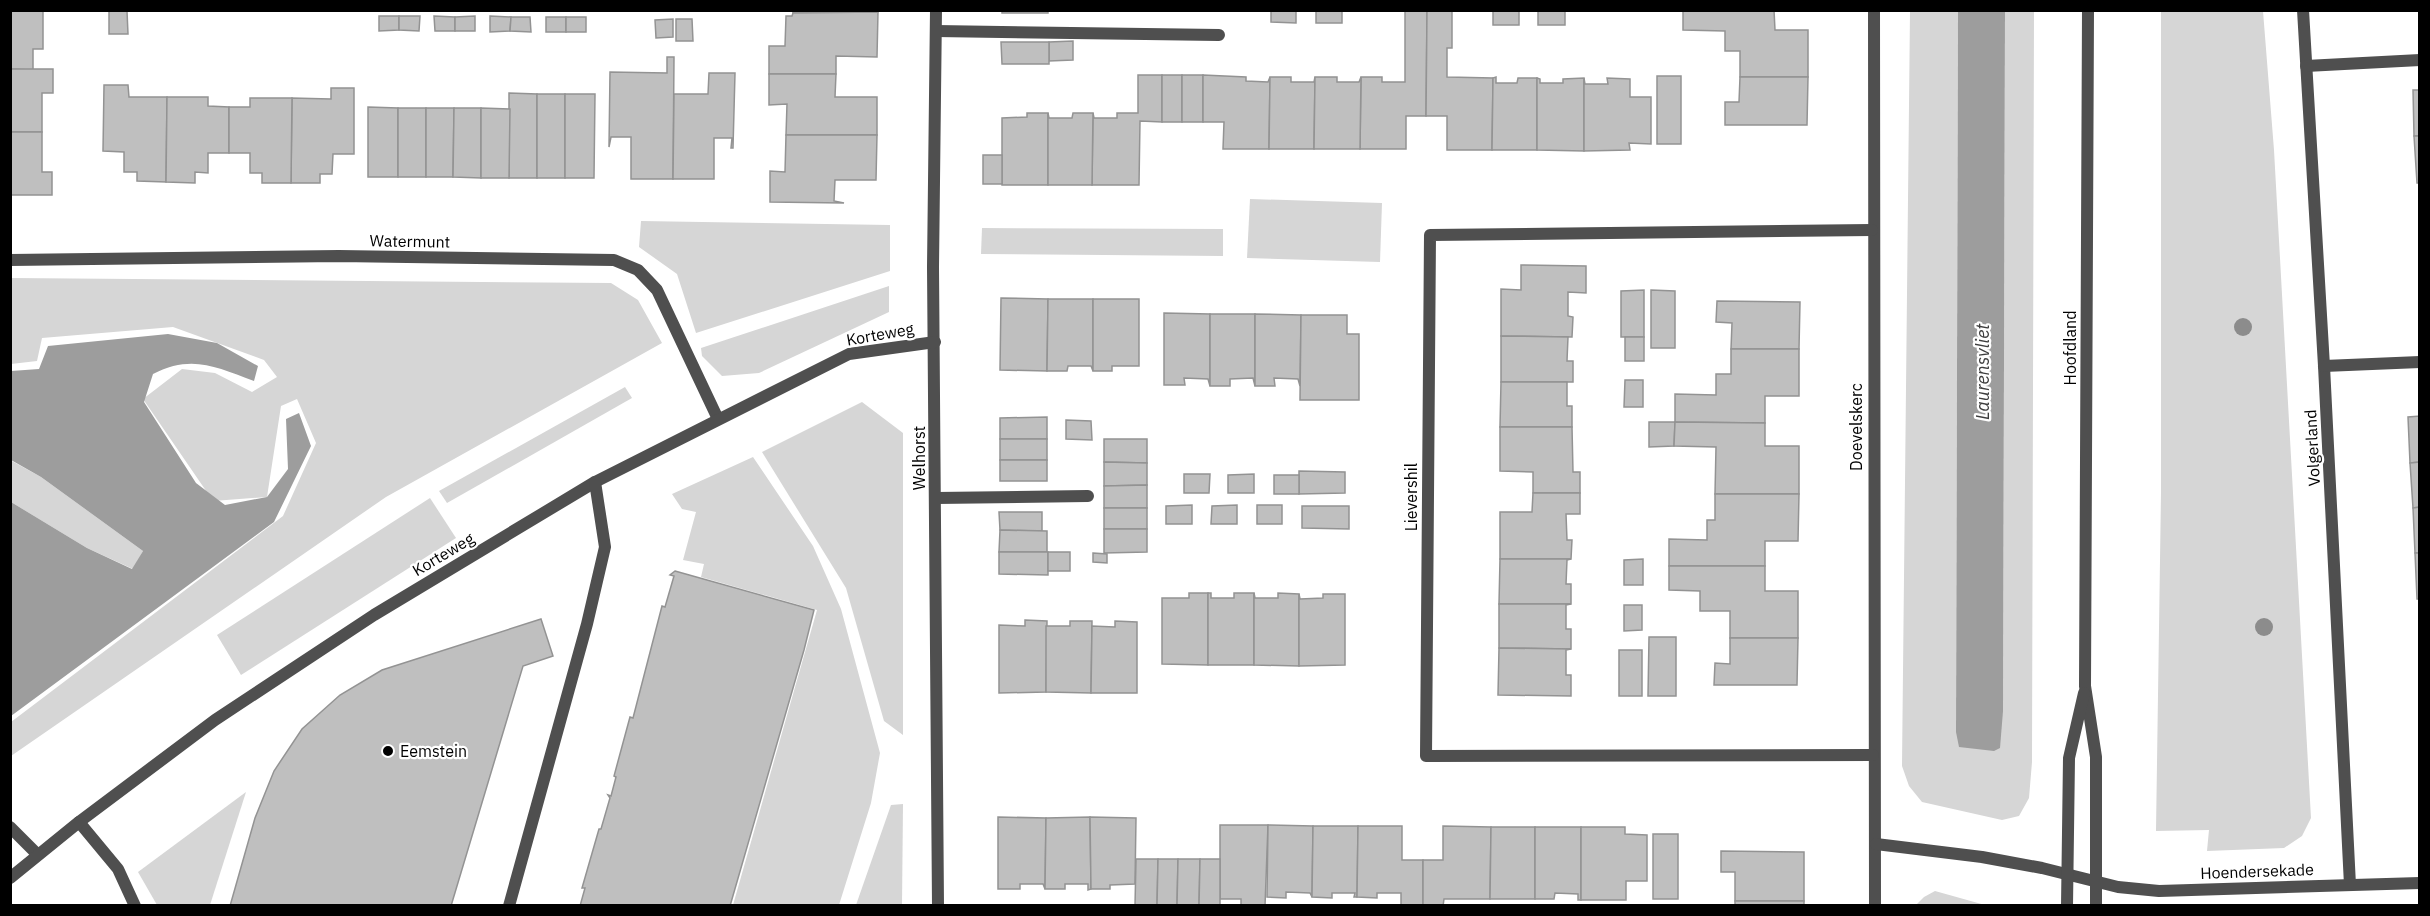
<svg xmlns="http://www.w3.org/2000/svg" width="2430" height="916" font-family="'IBM Plex Sans',sans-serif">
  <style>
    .green { fill: #d6d6d6 }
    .water { fill: #9d9d9d }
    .building { fill: #bfbfbf; stroke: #939393; stroke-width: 1.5 }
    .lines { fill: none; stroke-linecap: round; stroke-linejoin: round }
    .service { stroke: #4f4f4f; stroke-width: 12 }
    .minor { stroke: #4f4f4f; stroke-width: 12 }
    .tertiary { stroke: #4f4f4f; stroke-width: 12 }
    .tree { fill: #8c8c8c }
    .poi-dot { fill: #000; stroke: #fff; stroke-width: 2 }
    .labels { text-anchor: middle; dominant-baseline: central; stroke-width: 4.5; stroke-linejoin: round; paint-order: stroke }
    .street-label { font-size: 16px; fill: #000; stroke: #fff }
    .poi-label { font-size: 16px; fill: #000; stroke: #fff; text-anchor: start }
    .water-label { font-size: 18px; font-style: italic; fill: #3e3e3e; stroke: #fff }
  </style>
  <rect width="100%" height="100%" fill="#fff"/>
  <!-- green -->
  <g class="green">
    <path d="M1910,11h48l-2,721 47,-21 2,-700h29l-2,751 -3,36 -10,18 -17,4 -80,-18 -13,-16 -7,-20z"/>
    <path d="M2161,11h102l11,139 37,668 -9,18 -18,12 -77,3 2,-21 -53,1 5,-338z"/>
    <path d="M1250,199l132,4 -2,59 -133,-4z"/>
    <path d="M641,221l249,4v46l-194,62 -19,-59 -38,-27z"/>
    <path d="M982,228l241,1v27l-242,-2z"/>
    <path d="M11,278l600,5 27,17 24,43 -276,154 -375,259v-34l272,-206 33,-73 -19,-44 -16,7 -14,91 -54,4 -70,-102 39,-30 33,4 37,19 25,-15 -13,-17 -91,-33 -131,11 -5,23 -26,3z"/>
    <path d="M889,286v26l-130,61 -37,3 -20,-20 -1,-8z"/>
    <path d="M625,387l7,11 -185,105 -8,-12z"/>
    <path d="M862,402l41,31v302l-19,-14 -38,-133 -84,-136z"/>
    <path d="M753,457l60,89 28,63 39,144 -9,50 -32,102h-106l84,-295 -116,-33 3,-13 -21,-4 13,-48 -14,-3 -10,-15z"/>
    <path d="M10,460l31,17 102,74 -10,18 -46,-21 -76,-46z"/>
    <path d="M430,498l26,40 -215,137 -24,-40z"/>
    <path d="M246,792l-36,113h-53l-19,-33z"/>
    <path d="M903,804l-1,101h-46l35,-100z"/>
    <path d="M1935,891l50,14h-69l8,-8z"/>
  </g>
  <!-- water -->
  <g class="water">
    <path d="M1958,11h47l-2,700 -3,37 -6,3 -35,-4 -3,-15z"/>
    <path d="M168,334l49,9 41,23 -4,15c-38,-14 -62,-27 -101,-7l-9,28 52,81 29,22 42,-8 21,-28 -2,-50 13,-6 12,33 -37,76 -263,194v-214l76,46 45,21 11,-18 -102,-74 -30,-17v-89l28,-2 9,-23z"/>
  </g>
  <!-- building -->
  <g class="building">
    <path d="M10,10h33v39h-10v21l-23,-1z"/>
    <path d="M793,10h85v2l-85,1z"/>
    <rect x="1002" y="10" width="46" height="3"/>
    <path d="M1271,10h25v13l-25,-1z"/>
    <rect x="1316" y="10" width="26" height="13"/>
    <path d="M1405,10h22l-1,106h-20v33h-46l1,-72h21v5h23z"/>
    <path d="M1427,10h25v38h-5v29l46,1 -1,72h-45v-34h-21z"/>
    <rect x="1493" y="10" width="26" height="15"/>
    <rect x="1538" y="10" width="27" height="15"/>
    <path d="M1683,10h91l1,20h33v47h-68v-26h-15v-20l-42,-1z"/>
    <path d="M109,11h18l1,23h-19z"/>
    <path d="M878,12l-1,45 -41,-1v18h-67v-28h16l1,-30h6l1,-3z"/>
    <path d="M379,16h20v14l-20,1z"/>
    <path d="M399,16h21l-1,15 -20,-1z"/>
    <path d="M434,16l21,1v14h-20z"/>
    <path d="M475,16v15h-20v-14z"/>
    <path d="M490,16l21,1 -1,14 -20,1z"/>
    <path d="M511,17h19l1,15 -21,-1z"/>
    <rect x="546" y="17" width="20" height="15"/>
    <rect x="566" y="17" width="20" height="15"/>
    <path d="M673,19v18l-17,1 -1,-18z"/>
    <path d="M676,19h16l1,22h-17z"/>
    <path d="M1073,41v19l-24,1v-19z"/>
    <path d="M1001,42h48v22h-47z"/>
    <path d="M667,57h7l-1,122h-42v-42h-20l-2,10 1,-75 57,1z"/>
    <path d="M10,69h43v24h-11v39h-32z"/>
    <path d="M709,73h26l-2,75h-2l1,-10h-18v41h-41l1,-85h34z"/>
    <path d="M769,74h67l-1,23h42v38h-91l1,-31 -18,1z"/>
    <path d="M1138,75h24v47l-22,-1 -1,64h-47l1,-72 1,5h23v-5h21z"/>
    <rect x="1162" y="75" width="20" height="47"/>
    <rect x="1182" y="75" width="21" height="47"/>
    <path d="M1203,75l43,2v4l22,1 2,-5 -1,72h-46l1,-27h-21z"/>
    <rect x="1657" y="76" width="24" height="68"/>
    <path d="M1270,77h21v5h23l1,-5 -1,72h-45z"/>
    <path d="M1315,77h22v5h22l2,-5 -1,72h-46z"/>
    <path d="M1496,77v6h21l1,-5h19v72h-45l1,-72z"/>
    <path d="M1740,77h68l-1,48h-82v-23h14z"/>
    <path d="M1537,78l3,1v4h23v-4l21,-1v73l-47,-1z"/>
    <path d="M1584,78l1,6h23l-1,-6 23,1v18h21v47l-22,-1 1,7 -46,1z"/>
    <path d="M104,85h24l1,12h38l-1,85 -29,-1v-9h-13v-20l-21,-1z"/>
    <path d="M331,88h23v66h-21l-1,20h-12v9h-29l1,-85 39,1z"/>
    <path d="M2413,90h7v46h-6z"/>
    <path d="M509,93l28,1v84h-28z"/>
    <rect x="537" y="94" width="28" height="84"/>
    <path d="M565,94h30l-1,84h-29z"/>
    <path d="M167,97h41v9l21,1v46h-21v20l-13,-1v11l-29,-1z"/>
    <path d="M250,98h42l-1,85h-29v-10h-12v-20h-21v-46h21z"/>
    <path d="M368,107l30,1v69h-30z"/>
    <rect x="398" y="108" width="28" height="69"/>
    <path d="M426,108h28l-1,69h-27z"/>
    <path d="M454,108h27v70l-28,-1z"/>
    <path d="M481,108l29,1 -1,69h-28z"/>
    <path d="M1027,113h21v72h-46v-67l25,-1z"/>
    <path d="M1048,113l1,5h23l1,-5h20l-1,72h-44z"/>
    <path d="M10,132h32v40h10v23h-42z"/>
    <path d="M786,135h91l-1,45h-41l-1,21 10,2 -74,-1v-31l15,1z"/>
    <path d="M2414,136h6v47h-3z"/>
    <rect x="983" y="155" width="19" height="29"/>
    <path d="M1521,265l65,1v27l-18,-1v24l5,1 -1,20 -71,-1v-47l20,1z"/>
    <path d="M1644,290v47h-23v-46z"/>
    <path d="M1651,290l24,1v57h-24z"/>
    <path d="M1001,298l47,1 -1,72 -47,-1z"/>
    <path d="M1048,299h45v72l-2,-5h-23l-1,5h-20z"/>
    <path d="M1093,299h46v67h-27v5h-19z"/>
    <path d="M1717,301l83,1 -1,47h-68l1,-26 -16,-1z"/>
    <path d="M1164,313l46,1v72l-2,-7 -24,-1 1,7h-21z"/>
    <path d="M1210,314h45v72l-2,-8 -23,1v7h-20z"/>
    <path d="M1255,314l46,1 -1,71 -2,-7 -24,-1 1,8h-20z"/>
    <path d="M1301,315h46v19h12v66h-59z"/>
    <path d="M1501,336l67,1 -1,24h6v21h-72z"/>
    <rect x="1625" y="337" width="19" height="24"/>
    <path d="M1731,349h68v47h-34v27l-90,-1v-28l41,1v-21h15z"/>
    <path d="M1625,380h18v27h-19z"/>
    <path d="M1501,382h66v24h5v21h-72z"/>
    <path d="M2420,416v46l-10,1 -2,-46z"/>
    <path d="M1047,417v22h-47v-21z"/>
    <path d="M1066,420l25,1 1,19 -26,-1z"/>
    <path d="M1649,422h26l-1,24 -25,1z"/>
    <path d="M1675,422l90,1v23h34v48h-84l1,-47 -42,-1z"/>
    <path d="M1500,427h72l1,45h7v21h-47v-21l-33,-1z"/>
    <rect x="1000" y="439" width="47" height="21"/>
    <path d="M1104,439h43v24l-43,-1z"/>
    <rect x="1000" y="460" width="47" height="21"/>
    <path d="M1104,462l43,1v22l-43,1z"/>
    <path d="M2420,462v45l-7,1 -3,-45z"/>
    <path d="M1299,471l46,1v21l-46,1z"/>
    <path d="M1184,474h26l-1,19h-25z"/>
    <path d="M1254,474v19h-26v-18z"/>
    <rect x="1274" y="475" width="25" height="19"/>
    <path d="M1147,485v23h-43v-22z"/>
    <path d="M1533,493h47v21h-14l1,26h5l-1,19h-71v-47h32z"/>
    <path d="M1715,494h84l-1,47h-33v25h-96v-27l38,1v-20h8z"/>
    <path d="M1192,505v19h-26v-18z"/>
    <path d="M1237,505v19h-26l1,-18z"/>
    <rect x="1257" y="505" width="25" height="19"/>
    <path d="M1302,506h47v23l-47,-1z"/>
    <path d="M2420,507v46h-5l-2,-45z"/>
    <rect x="1104" y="508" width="43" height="21"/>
    <path d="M999,512h43v19l-42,-1z"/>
    <path d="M1104,529h43v23l-43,1z"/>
    <path d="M1000,530l47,1v21h-48z"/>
    <path d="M999,552h49v23l-49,-1z"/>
    <rect x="1048" y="552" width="22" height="19"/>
    <path d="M1093,553l14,1v9l-14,-1z"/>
    <path d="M2415,553h5v46h-3z"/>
    <path d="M1500,559h71l-4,1 -1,24h5v20h-72z"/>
    <path d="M1643,559v26h-19v-25z"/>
    <path d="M1669,566h96v25h33v47h-68v-27h-30v-20l-31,-1z"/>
    <path d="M675,571l139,39 -10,40 -74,256h-150l5,-18h-3l17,-59h2l9,-31 -2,-3 3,1 5,-19 -2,-1 16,-59 3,1 29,-112 3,1 9,-31 -4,-1z"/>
    <path d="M1189,593h19v72l-46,-1v-66h27z"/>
    <path d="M1208,593h3v5h23v-5h20v72h-46z"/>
    <path d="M1254,593l1,5h23v-5l21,1v72l-45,-1z"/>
    <path d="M1299,594l1,5 23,-1v-4h22v71l-46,1z"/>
    <path d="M1499,604h72l-5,1v24h5v20l-72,-1z"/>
    <path d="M1624,605h18v25l-18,1z"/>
    <path d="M541,619l12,37 -30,10 -72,240h-221l25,-88 19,-47 28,-42 38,-34 42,-25z"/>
    <path d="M1025,620l22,1 -1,71 -47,1v-68l26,1z"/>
    <path d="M1070,621h22l-1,72 -45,-1v-66h24z"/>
    <path d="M1115,621l22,1v71h-46l1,-67 23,1z"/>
    <path d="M1649,637h27v59h-28z"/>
    <path d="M1730,638h68l-1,47h-83l1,-22 15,1z"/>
    <path d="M1499,648l72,1 -5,1v25h5v21l-73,-1z"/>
    <rect x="1619" y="650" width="23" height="46"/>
    <path d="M998,817l48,1 -1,71 -2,-5h-23v5h-22z"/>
    <path d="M1090,817l1,72 -3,1v-6h-23v5h-20l1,-71z"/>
    <path d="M1090,817l46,1 -1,66 -25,1v4h-19z"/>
    <path d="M1220,825h48l-3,81h-24v-7h-21z"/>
    <path d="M1268,825l45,1 -1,71 -2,-4 -24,-1v6l-19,-1z"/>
    <path d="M1313,826h45l-1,71h-3l1,-4h-23v5l-20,-1z"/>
    <path d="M1358,826h44v34h21v46h-22v-13h-24v5l-20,-1z"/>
    <path d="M1443,826l48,1 -1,72h-46l-1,7h-20v-46h20z"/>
    <path d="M1491,827h44v72h-45z"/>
    <path d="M1535,827h46v73h-3v-6l-23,-1 -1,6h-19z"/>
    <path d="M1581,827h44v7l22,1v46h-21v19h-45z"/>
    <rect x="1653" y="834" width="25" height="65"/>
    <path d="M1721,851l83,1v49h-69v-29h-14z"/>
    <path d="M1136,859h22l-1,47h-22z"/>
    <path d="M1158,859h20l-1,47h-20z"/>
    <path d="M1178,859h22l-1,47h-22z"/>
    <path d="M1200,859h20v47h-21z"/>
    <rect x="1735" y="901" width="69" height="5"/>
  </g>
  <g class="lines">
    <!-- service -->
    <g class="service">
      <path d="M936,31l283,4"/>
      <path d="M936,498l152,-2"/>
    </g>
    <!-- minor -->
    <g class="minor">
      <path d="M936,10l-3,257 5,639"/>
      <path d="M1874,10l1,896"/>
      <path d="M2303,10l21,356 26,519"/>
      <path d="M2306,66l114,-6"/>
      <path d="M1872,230l-442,5 -4,521 447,-1"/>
      <path d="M10,260l329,-4 275,4 24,10 19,20 61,129"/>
      <path d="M2324,366l96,-4"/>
      <path d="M79,822l39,47 17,37"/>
      <path d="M10,827l27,27"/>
      <path d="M1876,844l106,13 60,11 76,19 41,4 261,-8"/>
      <path d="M10,878l69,-56 136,-102 159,-105 221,-133 254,-128 86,-12"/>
      <path d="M509,906l78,-282 18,-77 -10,-65"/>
    </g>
    <!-- tertiary -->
    <g class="tertiary">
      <path d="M2088,10l-3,676 11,71v149"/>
      <path d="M2067,906l2,-148 15,-65"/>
    </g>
  </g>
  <!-- trees -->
  <g class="tree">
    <circle cx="2243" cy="327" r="9"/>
    <circle cx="2264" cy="627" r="9"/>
  </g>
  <!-- markers -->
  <circle class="poi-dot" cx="388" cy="751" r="6"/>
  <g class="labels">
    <!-- street labels -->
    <g class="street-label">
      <text transform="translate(410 241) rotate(1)">Watermunt</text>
      <text transform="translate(880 334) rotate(-10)">Korteweg</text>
      <text transform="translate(2070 348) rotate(-90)">Hoofdland</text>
      <text transform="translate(1856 427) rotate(-90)">Doevelskerc</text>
      <text transform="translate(2312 448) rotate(-93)">Volgerland</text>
      <text transform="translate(919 458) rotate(-90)">Welhorst</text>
      <text transform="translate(1411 497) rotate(-90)">Lievershil</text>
      <text transform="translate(443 554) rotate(-31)">Korteweg</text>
      <text transform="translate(2257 871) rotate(-2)">Hoendersekade</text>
    </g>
    <!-- poi labels -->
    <g class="poi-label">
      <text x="400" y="751">Eemstein</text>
    </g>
    <!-- water labels -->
    <g class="water-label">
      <text transform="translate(1982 372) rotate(-90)">Laurensvliet</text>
    </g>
  </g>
  <!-- border -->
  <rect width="2430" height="916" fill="none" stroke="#000000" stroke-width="24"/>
</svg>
